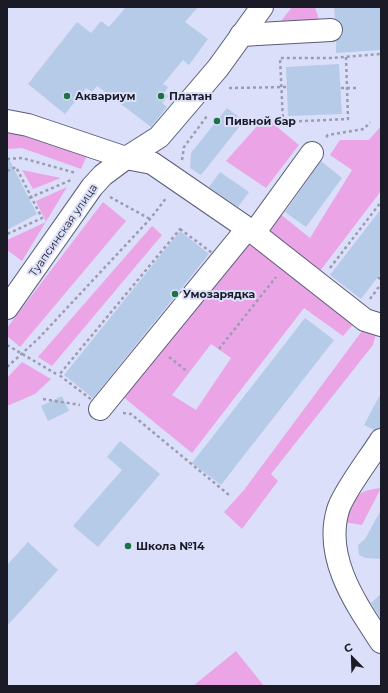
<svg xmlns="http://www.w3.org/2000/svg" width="388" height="693" font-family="Montserrat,sans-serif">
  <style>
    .green { fill: #eba5e6; fill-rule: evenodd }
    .building { fill: #b6cbe7 }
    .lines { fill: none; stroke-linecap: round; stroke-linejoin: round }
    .minor-casing { stroke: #5a5d79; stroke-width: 24 }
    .path { stroke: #9a9db2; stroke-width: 2.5; stroke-dasharray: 3 3; stroke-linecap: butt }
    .minor { stroke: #fff; stroke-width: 22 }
    .poi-dot { fill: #1c7346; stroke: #dbdff9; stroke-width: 1.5 }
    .labels { text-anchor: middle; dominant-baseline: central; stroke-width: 4; stroke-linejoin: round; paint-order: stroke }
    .poi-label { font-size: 11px; font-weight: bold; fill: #1a1b27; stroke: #dbdff9; text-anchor: start }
    .street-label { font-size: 11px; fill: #1a1b27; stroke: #dbdff9 }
  </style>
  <rect width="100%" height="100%" fill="#dbdff9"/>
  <!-- green -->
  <g class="green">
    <path d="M292,7h23l5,16 -42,2z"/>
    <path d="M265,117l34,28 -33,43 -40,-27z"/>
    <path d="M381,126v65l-61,80 -54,-42 13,-16 31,25 42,-68 -22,-15 10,-15h29z"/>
    <path d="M7,130l81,23 -7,16 -59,-21 -15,1z"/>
    <path d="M22,170l39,8 -28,11z"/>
    <path d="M67,187l-45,74 -15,-11v-10l39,-18 -10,-21z"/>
    <path d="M103,202l23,19 -106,126 -13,-11v-8z"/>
    <path d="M152,226l10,9 -110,131 -14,-9z"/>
    <path d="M249,238l108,82 -14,16 -39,-28 -112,145 -70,-57zM211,344l20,14 -35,52 -24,-15z"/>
    <path d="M365,327l12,3 -4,15 -102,129 7,7 -36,48 -18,-17 20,-22z"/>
    <path d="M22,362l29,17 -16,15 -28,12v-28z"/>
    <path d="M381,488l-19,37 -19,-3c12,-23 10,-31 38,-34z"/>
    <path d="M236,651l28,35h-71z"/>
  </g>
  <!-- building -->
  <g class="building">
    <path d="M126,7h72l-13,15 23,17 -19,26 -6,-5 -20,24 5,3 -4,6 4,3 -6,7 5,4 -16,20 -54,-41 -5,6 -6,-4 -21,26 -37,-30 49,-62 14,11 10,-12 8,6z"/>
    <path d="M334,7h47v43l-45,3v-12l6,-5 1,-6 -2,-7 -6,-5z"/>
    <path d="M339,64l3,50 -54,2 -2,-49z"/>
    <path d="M227,108l17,13 -43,54 -11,-7 1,-15z"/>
    <path d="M7,155l30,59 -30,16z"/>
    <path d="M321,161l21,17 -36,49 -21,-15z"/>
    <path d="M220,172l29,20 -11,15 -29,-20z"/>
    <path d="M381,209v64l-20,26 -31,-24z"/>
    <path d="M180,231l29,23 -116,144 -29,-23z"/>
    <path d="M305,318l29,22 -113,145 -29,-22z"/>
    <path d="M381,393v35l-7,2 -10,-5z"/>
    <path d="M62,396l7,15 -21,10 -7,-15z"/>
    <path d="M120,441l40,33 -62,73 -25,-21 49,-56 -15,-13z"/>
    <path d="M381,510v49l-16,-1 -6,-3 -1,-10 7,-6z"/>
    <path d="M28,542l30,28 -51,56v-61z"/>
    <path d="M381,594v25l-10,-16z"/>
  </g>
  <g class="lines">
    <defs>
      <g id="minor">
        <path d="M241,35l90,-5"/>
        <path d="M7,121l21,4 98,33 26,5 102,70 111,87 16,5"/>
        <path d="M254,233l58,-80"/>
        <path d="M7,308l85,-121 11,-12 23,-17 33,-21 59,-69 44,-61"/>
        <path d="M100,409l147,-180"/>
        <path d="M381,440c-12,19 -34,47 -42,67 -17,49 17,97 42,135"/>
      </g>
    </defs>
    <!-- minor casing -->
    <use href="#minor" class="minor-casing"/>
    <!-- path -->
    <g class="path">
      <path d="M346,57l2,62 -65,3 -3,-64h52l49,-4"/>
      <path d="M229,88l58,-1"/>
      <path d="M341,88h18"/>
      <path d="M326,137l2,-2 36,-6 6,-7"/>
      <path d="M7,159l15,-1 54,15"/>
      <path d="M182,160l2,-13 23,-31"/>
      <path d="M7,171l9,-4 26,51 -35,16"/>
      <path d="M110,197l40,22"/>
      <path d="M29,198l42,-18"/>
      <path d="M180,229l35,26 -119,148 -37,-28z"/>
      <path d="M330,268l51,-66"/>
      <path d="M378,277l3,3"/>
      <path d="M370,299l11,-15"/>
      <path d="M7,345l51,30"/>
      <path d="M219,349l57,-72"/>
      <path d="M169,357l19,15"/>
      <path d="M7,367l31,-28 112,-120 17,-22"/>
      <path d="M43,399l37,6"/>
      <path d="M123,413l8,1 98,81"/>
    </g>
    <!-- minor -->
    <use href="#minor" class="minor"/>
  </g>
  <!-- markers -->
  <g class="poi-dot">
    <circle cx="67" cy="96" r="4"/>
    <circle cx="161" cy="96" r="4"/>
    <circle cx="217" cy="121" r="4"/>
    <circle cx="175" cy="294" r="4"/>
    <circle cx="128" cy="546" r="4"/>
  </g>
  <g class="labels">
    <!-- poi labels -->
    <g class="poi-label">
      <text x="75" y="96">Аквариум</text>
      <text x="169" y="96">Платан</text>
      <text x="225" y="121">Пивной бар</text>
      <text x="183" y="294">Умозарядка</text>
      <text x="136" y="546">Школа №14</text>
    </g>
    <!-- street labels -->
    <g class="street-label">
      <text transform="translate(63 230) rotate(-55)">Туапсинская улица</text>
    </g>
  </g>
  <!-- border -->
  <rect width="388" height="693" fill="none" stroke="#1a1b27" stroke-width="16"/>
  <!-- north arrow -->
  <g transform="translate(352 657) rotate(337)" stroke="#dbdff9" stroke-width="3" paint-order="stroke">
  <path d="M0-3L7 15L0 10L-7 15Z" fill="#1a1b27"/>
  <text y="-6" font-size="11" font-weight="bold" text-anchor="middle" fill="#1a1b27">С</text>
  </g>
</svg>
